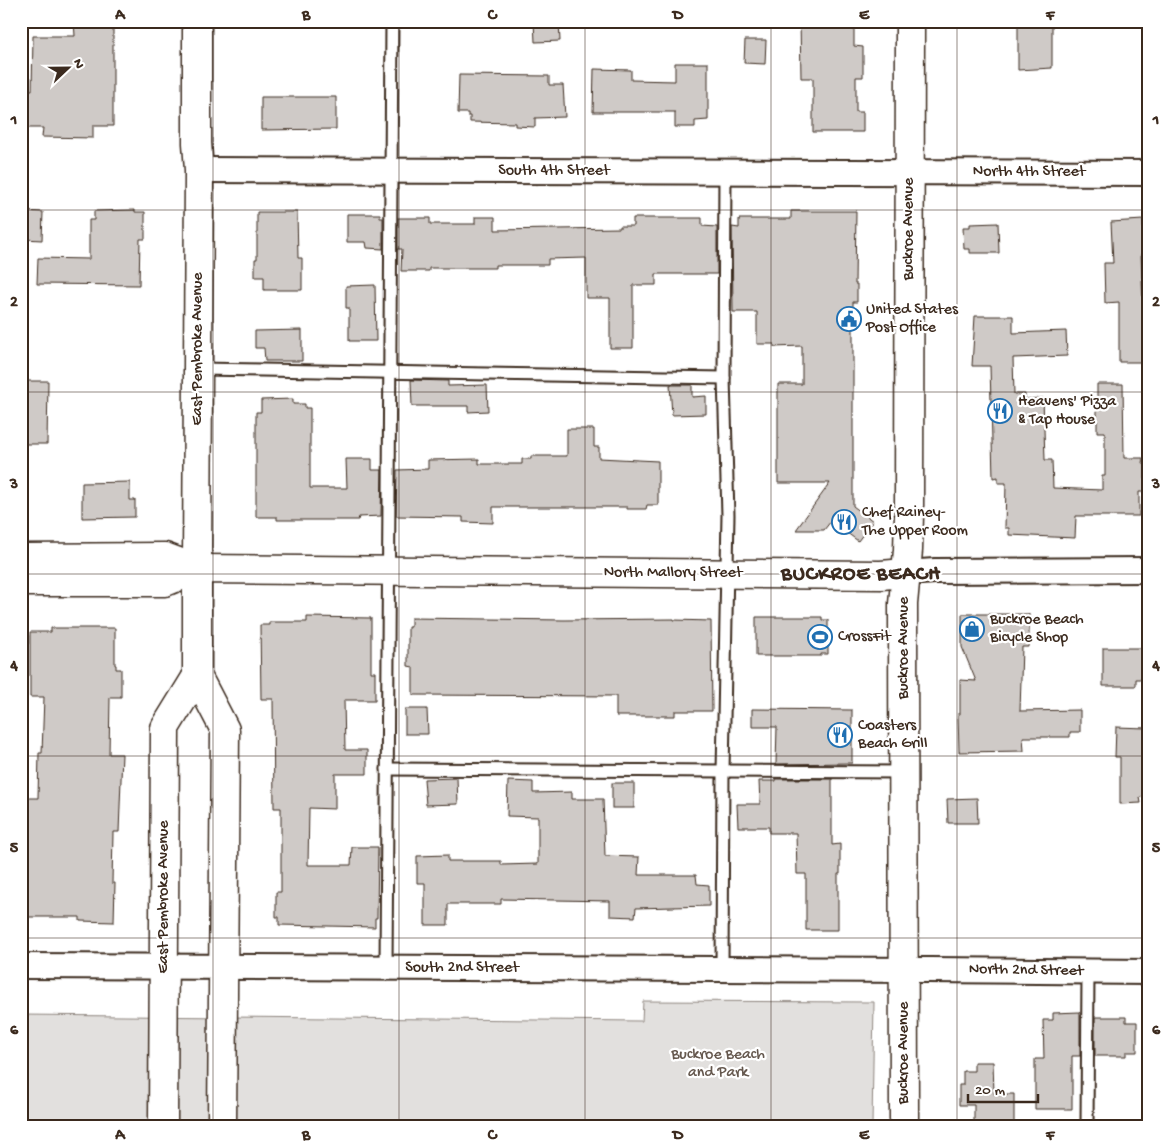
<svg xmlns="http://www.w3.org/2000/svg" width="1170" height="1147" font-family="'Gochi Hand',sans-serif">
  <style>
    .green { fill: #e2e0de; stroke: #8e857e }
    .building { fill: #cfcac7; stroke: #3b2a1e }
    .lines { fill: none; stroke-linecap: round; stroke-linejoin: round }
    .service-casing { stroke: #3b2a1e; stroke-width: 15 }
    .minor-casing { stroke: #3b2a1e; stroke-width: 28 }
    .tertiary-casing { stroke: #3b2a1e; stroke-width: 31 }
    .secondary-casing { stroke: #3b2a1e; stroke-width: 31 }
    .service { stroke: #fff; stroke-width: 11 }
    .minor { stroke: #fff; stroke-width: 24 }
    .tertiary { stroke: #fff; stroke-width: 28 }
    .secondary { stroke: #fff; stroke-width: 28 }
    .grid { fill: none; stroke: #3b2a1e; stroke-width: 1; stroke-opacity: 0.55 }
    .labels { text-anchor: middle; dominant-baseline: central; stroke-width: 4.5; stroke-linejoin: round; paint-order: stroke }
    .street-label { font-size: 16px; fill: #3b2a1e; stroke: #fff }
    .poi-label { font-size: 16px; fill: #3b2a1e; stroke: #fff; text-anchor: start }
    .park-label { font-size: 16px; fill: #65584e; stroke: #fff }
    .district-label { font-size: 21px; font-weight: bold; letter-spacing: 1px; fill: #3b2a1e; stroke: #fff }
    .neatline { fill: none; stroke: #3b2a1e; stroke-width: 2 }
    .grid-label { font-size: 16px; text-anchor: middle; font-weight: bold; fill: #3b2a1e }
  </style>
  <rect width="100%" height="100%" fill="#fff"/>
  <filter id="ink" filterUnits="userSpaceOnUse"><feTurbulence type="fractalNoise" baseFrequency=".02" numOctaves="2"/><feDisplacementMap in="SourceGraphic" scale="10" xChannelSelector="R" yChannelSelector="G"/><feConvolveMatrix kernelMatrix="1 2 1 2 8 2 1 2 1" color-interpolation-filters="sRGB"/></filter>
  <g filter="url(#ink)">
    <!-- green -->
    <path class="green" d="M643,1001l231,1 -2,124h-851v-111l621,6z"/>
    <!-- building -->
    <g class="building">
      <path d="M74,21h39v105h-20v12l-51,-1 1,-9h-22v-39l11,1 1,-54h42z"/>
      <path d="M534,21h25l1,20 -25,1z"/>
      <path d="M800,21h54v25l9,1v30h-7v35h7v20h-50v-54h-12z"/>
      <path d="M1018,21h34v47l-34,2z"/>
      <path d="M745,40h21l-1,24 -21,-1z"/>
      <path d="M675,63h33v57l-13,1v6h-20v-15h-82l1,-43 37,1v10l44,1z"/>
      <path d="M459,75l90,1v9h14l2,32 -30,1v9l-20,-1v-3l-45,-1v-6h-2v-3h-10z"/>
      <path d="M261,97h75v32l-75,1z"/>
      <path d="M135,210v2h10v27h-5l-1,46 -102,-1 1,-26 51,1v-39h5v-9z"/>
      <path d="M24,211l19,1 -1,28 -18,-1z"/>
      <path d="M791,211h65l-1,73h2v18h-4v204l20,15 -15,20 -27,-20 -7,9h-28l34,-47h-52v-99h24v-38l-28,1v-3h-17v-32h-24l-1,-85 7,1v-9h52z"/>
      <path d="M257,212h40l1,46h4v32h-38v-13h-9v-18h2z"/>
      <path d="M347,214h33v4h3v31l-16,-1 -1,-6h-19z"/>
      <path d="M475,217h20v13l125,-2v-2h13v-8h69v8l15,1v47h-61v11h-23v63h-23v-50h-24v-40l-38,1v6h-53v3h-66v3h-28l1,-22h-4v-31h32v6h45z"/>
      <path d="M1143,220l1,34h-3l4,108h-26v-60l-14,1 -1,-40h9l-2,-41z"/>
      <path d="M998,223l1,30h-29v-4h-6l-1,-22h7v-3z"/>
      <path d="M375,285l1,56h-27v-33h-3v-22z"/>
      <path d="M975,316h38v17l53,-2 1,25 -54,2 1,36h11v5l18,-1 2,62h7l1,28 49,2v-14h3v-44h-8v-48h26l1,74h19l-1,5h3v29h-6v24h-63l-1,22 -66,-3v-7h-4l1,-45h-8v-6l-5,1 -3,-112h-18z"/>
      <path d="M302,330v31h-37l-1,-13h-9v-17z"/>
      <path d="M411,380l37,1v5l39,-1 1,26 -20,1v-6h-56z"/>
      <path d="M21,381h27l-1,63h-26z"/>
      <path d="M670,385h22v12l14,-1v18l-34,1z"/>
      <path d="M293,399v5h12v4h5v80h37l-1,-29h26v11h10l-1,46 -22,1 -1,3h-81v-3h-21v-105h5v-12z"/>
      <path d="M567,429h27v18h5v11l59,3v44h-11l-1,4h-19v-2h-134v16l-30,-1v-5l-67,-1 1,-46 31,-1v-9l51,-1v5h43v-5h9v-3h36z"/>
      <path d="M130,482v18h5v17l-53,1v-35z"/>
      <path d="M962,614h67v33h-7l-2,64 60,-1v22h-10v5h-47l1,14 -65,1 -1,-38h2v-34l16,1 -14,-34z"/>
      <path d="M307,617l64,1v54h4v28h-31l1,50h22v24h-32v35l-26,-1 -1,57h43l1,-18h26l-1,71h-2v9l-96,-2v-8h-3v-25h5v-84h-7l-1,-109h-12l-1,-74h9v-3h38z"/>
      <path d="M756,617h66v3h6v34h-7v2h-65z"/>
      <path d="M411,618l153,2 110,-1v1l37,1 1,90h-37v5h-59v-20l-203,-1v-28l-5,-1v-39h3z"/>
      <path d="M51,628h64v37h1v4h5v28h-11l-1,57h13l-3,78h-6l-1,51h3l-1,39 -34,-1v-4h-54v-76h3l-1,-43h10l1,-45h3l2,-56h-14v-65h21z"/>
      <path d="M1103,648h41v31h-8v7h-33z"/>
      <path d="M405,709h22l1,25h-23z"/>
      <path d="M752,709l100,1v53l-76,1 1,-37h-25z"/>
      <path d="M1116,727l30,1 -1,62 -1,6 -4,1 1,6 -21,1v-47h-5z"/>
      <path d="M457,778l1,26 -32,1 -2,-26z"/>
      <path d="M776,779h56v66l8,-1v30h-2v56h-32v-56h-9l-1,-41h-27v-6h-31l-1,-23h23l-1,-23h17z"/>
      <path d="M508,781l25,1v11l39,-1v7h31l2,57 34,1 -1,18h58l1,9 12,1v21l-73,2 -1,9 -25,-1v-15l-109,-2v5h-53v21h-23v-42h-8v-27l31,-1v6h53v4l37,-1v-47l-31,-1z"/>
      <rect x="612" y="783" width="22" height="25"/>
      <path d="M977,798l1,25h-30l-1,-24z"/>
      <path d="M1080,1012v44h-8v53h-37v-50h9l-1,-39h10v-7z"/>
      <path d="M1095,1017h31v5h11v30h-11v4h-31z"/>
      <path d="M974,1062h19l1,32h20v32h-40v-21h-15v-20h4v-14h11z"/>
    </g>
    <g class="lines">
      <defs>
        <g id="service">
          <path d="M199,369l525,9"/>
          <path d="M387,769l517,3"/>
          <path d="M386,968l6,-947"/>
          <path d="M722,969l1,-198 5,-256 -4,-137 1,-207"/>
          <path d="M1087,1126l1,-153"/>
        </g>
        <g id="minor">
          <path d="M199,170l950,3"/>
          <path d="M905,573l30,-2 214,-1"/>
          <path d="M21,966l907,4 221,2"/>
        </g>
        <g id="tertiary">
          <path d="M163,1126l2,-398 32,-52"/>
          <path d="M222,1126l3,-396 -28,-54v-107l684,6 24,-2"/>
          <path d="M904,1126l-1,-522 5,-54 1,-35 1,-494"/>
        </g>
        <g id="secondary">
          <path d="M197,21v122l2,27 -2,399"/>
          <path d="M21,558l144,-1 32,12"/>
          <path d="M21,582h144l32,-13"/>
        </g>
      </defs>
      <!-- service casing -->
      <use href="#service" class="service-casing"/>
      <!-- minor casing -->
      <use href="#minor" class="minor-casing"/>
      <!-- tertiary casing -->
      <use href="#tertiary" class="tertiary-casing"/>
      <!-- secondary casing -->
      <use href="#secondary" class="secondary-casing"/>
      <!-- service -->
      <use href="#service" class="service"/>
      <!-- minor -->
      <use href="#minor" class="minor"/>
      <!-- tertiary -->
      <use href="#tertiary" class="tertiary"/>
      <!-- secondary -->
      <use href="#secondary" class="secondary"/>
    </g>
  </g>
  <!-- grid -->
  <path class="grid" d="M213,21v1105M399,21v1105M585,21v1105M771,21v1105M957,21v1105M21,210h1128M21,392h1128M21,574h1128M21,756h1128M21,938h1128"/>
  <!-- icons -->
  <defs>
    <symbol id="civic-ring" viewBox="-11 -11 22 22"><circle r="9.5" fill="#fff" stroke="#1f6fb2" stroke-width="1.5"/><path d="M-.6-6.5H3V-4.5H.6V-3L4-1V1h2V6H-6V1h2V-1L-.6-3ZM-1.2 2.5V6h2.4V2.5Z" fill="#1f6fb2"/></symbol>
    <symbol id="restaurant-ring" viewBox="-11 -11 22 22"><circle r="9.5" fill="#fff" stroke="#1f6fb2" stroke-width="1.5"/><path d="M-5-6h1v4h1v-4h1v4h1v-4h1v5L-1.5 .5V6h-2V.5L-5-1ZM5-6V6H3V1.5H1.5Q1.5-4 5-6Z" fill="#1f6fb2"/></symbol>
    <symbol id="shop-ring" viewBox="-11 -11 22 22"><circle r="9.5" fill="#fff" stroke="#1f6fb2" stroke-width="1.5"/><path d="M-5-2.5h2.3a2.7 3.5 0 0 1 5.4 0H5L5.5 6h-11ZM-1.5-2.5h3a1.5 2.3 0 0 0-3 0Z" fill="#1f6fb2"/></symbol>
    <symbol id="stadium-ring" viewBox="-11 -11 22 22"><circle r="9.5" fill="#fff" stroke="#1f6fb2" stroke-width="1.5"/><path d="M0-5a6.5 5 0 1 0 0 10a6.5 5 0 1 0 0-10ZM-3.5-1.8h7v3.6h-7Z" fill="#1f6fb2"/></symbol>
  </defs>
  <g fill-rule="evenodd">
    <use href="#civic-ring" x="835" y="305" width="28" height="28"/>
    <use href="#restaurant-ring" x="986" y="397" width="28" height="28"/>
    <use href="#restaurant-ring" x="830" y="508" width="28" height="28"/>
    <use href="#shop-ring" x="958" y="615" width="28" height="28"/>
    <use href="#stadium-ring" x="806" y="623" width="28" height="28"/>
    <use href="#restaurant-ring" x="826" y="721" width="28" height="28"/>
  </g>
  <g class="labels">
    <!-- street labels -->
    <g class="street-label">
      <text x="554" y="171">South 4th Street</text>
      <text x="1029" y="172">North 4th Street</text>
      <text transform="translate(909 229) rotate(-90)">Buckroe Avenue</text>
      <text transform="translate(198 349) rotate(-90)">East Pembroke Avenue</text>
      <text x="673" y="573">North Mallory Street</text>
      <text transform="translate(904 648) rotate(-90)">Buckroe Avenue</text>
      <text transform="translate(164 897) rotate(-90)">East Pembroke Avenue</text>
      <text x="462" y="968">South 2nd Street</text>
      <text transform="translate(1026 971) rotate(1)">North 2nd Street</text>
      <text transform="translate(904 1053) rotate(-90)">Buckroe Avenue</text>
    </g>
    <!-- poi labels -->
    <g class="poi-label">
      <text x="866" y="310">United States<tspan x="866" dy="18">Post Office</tspan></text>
      <text x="1018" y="402">Heavens' Pizza<tspan x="1018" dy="18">&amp; Tap House</tspan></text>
      <text x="862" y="513">Chef Rainey-<tspan x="862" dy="18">The Upper Room</tspan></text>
      <text x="990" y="620">Buckroe Beach<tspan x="990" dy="18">Bicycle Shop</tspan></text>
      <text x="838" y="637">CrossFit</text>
      <text x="858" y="726">Coasters<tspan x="858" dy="18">Beach Grill</tspan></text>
    </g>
    <!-- park labels -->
    <g class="park-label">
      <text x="718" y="1055">Buckroe Beach<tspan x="718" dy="18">and Park</tspan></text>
    </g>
    <!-- district labels -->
    <g class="district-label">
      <text x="861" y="575">BUCKROE BEACH</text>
    </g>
  </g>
  <!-- margin -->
  <rect width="1170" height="1147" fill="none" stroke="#fff" stroke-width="55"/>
  <!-- north arrow -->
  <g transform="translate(68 68) rotate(68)" stroke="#ffffff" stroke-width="4" paint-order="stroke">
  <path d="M0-4L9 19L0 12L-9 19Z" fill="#3b2a1e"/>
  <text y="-8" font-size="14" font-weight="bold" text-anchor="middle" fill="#3b2a1e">N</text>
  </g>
  <!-- scale -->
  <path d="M968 1094v8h70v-8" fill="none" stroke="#3b2a1e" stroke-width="2.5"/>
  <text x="975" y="1094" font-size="15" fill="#3b2a1e" stroke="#ffffff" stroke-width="4" paint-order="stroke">20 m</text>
  <rect x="28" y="28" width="1114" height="1092" class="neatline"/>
  <g class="grid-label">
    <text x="120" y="19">A</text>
    <text x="306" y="19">B</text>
    <text x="492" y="19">C</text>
    <text x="678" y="19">D</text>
    <text x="864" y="19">E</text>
    <text x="1050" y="19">F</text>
    <text x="14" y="124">1</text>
    <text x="1156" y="124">1</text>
    <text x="14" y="306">2</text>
    <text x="1156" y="306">2</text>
    <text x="14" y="488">3</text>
    <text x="1156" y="488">3</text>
    <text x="14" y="670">4</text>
    <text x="1156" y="670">4</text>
    <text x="14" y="852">5</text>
    <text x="1156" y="852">5</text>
    <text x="14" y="1034">6</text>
    <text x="1156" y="1034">6</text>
    <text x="120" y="1139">A</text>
    <text x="306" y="1139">B</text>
    <text x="492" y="1139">C</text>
    <text x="678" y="1139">D</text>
    <text x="864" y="1139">E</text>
    <text x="1050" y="1139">F</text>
  </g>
</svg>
